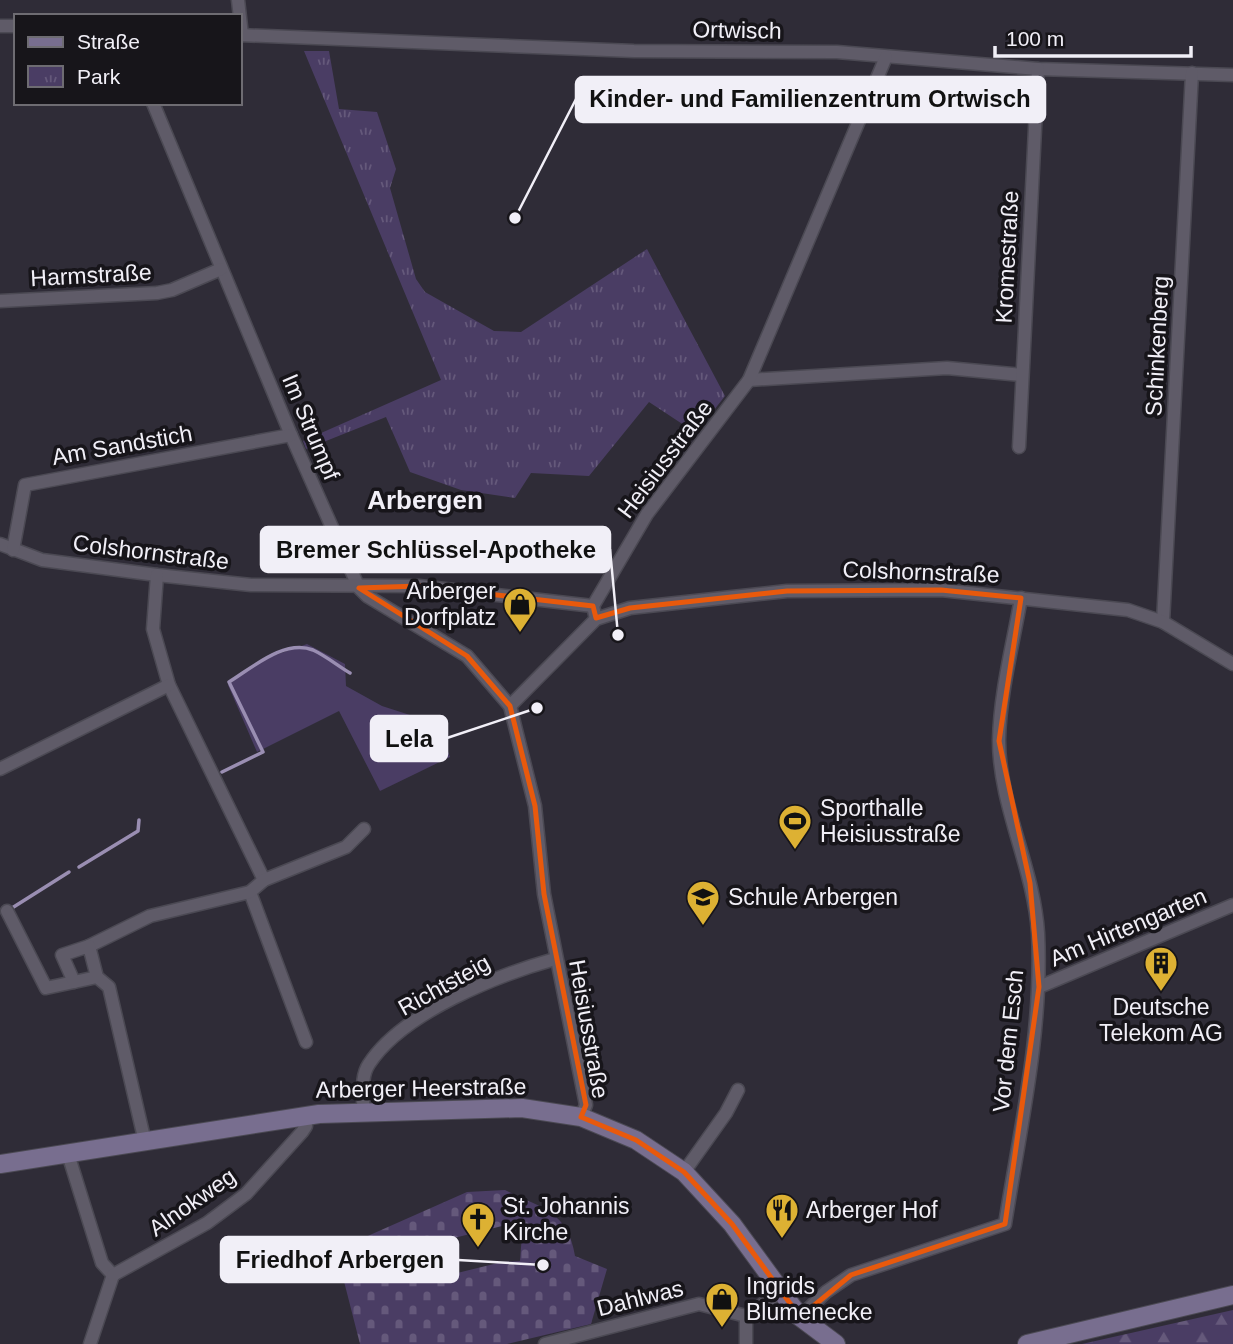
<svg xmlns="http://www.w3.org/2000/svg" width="1233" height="1344" font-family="Helvetica,sans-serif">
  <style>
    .grass { fill: #4a3d64 }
    .forest { fill: url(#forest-firs) }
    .cemetery { fill: url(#cemetery-stones); fill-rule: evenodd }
    .park { fill: url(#park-tufts) }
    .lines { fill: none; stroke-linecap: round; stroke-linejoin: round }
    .stream { stroke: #9a8eb2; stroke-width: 3.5 }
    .street-casing { stroke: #4b4953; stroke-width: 15 }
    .secondary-casing { stroke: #4b4953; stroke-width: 20 }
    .street { stroke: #5f5b68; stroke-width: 12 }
    .secondary { stroke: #786e8f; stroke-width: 18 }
    .marked { fill: none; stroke: #e8590c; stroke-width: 5; stroke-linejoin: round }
    .labels { text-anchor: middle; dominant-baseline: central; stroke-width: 7; stroke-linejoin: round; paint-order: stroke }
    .street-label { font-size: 23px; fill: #f1eff7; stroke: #17151a }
    .poi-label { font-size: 23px; fill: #f1eff7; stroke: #17151a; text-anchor: start }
    .quarter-label { font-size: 26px; font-weight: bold; fill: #f1eff7; stroke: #17151a }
    .leader { fill: none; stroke: #f1eff7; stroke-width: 2.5 }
    .callout-dot { fill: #f1eff7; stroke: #17151a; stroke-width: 2.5 }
    .callout { fill: #f1eff7; stroke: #f1eff7; stroke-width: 2.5 }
    .callout-label { font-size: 24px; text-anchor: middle; font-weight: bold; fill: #111 }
  </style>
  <defs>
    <pattern id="forest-firs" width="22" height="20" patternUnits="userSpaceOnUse" patternTransform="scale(1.75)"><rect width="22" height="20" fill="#4a3d64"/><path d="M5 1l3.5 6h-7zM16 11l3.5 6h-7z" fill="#65597b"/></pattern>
    <pattern id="cemetery-stones" width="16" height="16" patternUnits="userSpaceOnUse" patternTransform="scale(1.75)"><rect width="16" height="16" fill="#4a3d64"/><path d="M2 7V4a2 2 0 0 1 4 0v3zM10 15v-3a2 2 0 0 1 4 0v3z" fill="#65597b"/></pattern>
    <pattern id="park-tufts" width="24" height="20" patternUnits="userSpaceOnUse" patternTransform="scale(1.75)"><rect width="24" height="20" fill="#4a3d64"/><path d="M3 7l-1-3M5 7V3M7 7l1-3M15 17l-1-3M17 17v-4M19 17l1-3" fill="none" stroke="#65597b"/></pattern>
  </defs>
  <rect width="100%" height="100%" fill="#2f2c37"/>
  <!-- grass -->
  <path class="grass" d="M307,644l38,20 1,22 36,20 56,18 12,33 -70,34 -41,-80 -82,41 -29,-67 33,-25z"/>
  <!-- forest -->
  <path class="forest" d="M1233,1310v34h-151z"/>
  <!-- cemetery -->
  <path class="cemetery" d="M505,1190c36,18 63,21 70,66l32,13 -16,55 -84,20h-147l-24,-94 131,-58zM502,1226l15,2 5,6 -2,27 -18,1 -57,14 -6,-24 7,-12z"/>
  <!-- park -->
  <path class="park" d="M304,51h25l10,58 38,3 19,57 -6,19 26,91 9,13 69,39 27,1 126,-83 78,147 -29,37 -47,-31 -60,74 -58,-3 -16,25 -54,-8 -51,-18 -24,-55 -80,32 -3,-8 138,-61z"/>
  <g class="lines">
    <!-- stream -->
    <g class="stream">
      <path d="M222,772l41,-20 -34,-70c23,-14 55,-43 84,-32 13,6 25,16 37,23"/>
      <path d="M79,867l59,-36 1,-11"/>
      <path d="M12,908l57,-36"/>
    </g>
    <defs>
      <g id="street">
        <path d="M238,0l4,35"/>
        <path d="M0,26h16"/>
        <path d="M240,35l394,16 203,1 201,17 195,6"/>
        <path d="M153,103l138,332 68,153 8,8 100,60 43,50 25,100 9,88 42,211 -5,12"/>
        <path d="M0,301l157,-8 15,-3 49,-21"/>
        <path d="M749,380l198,-12 75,7"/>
        <path d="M1019,447l19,-378"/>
        <path d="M0,544l42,16 115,15 94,10 168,1 174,20"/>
        <path d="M13,550l12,-65 266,-50"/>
        <path d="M157,575l-4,54 16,56 95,195"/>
        <path d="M596,619l-3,-13 54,-92 102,-134 137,-323"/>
        <path d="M1163,622l29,-549"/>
        <path d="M510,706l86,-87 34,-11 157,-17 154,-1 187,20 35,12 70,42"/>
        <path d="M0,769l169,-84"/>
        <path d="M250,892l56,150"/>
        <path d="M7,911l39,77 28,-6"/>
        <path d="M89,946l61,-30 100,-24 14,-12 82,-33 18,-18"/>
        <path d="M97,977l-23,5 -12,-27 27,-9 8,31 12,10 36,155"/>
        <path d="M1039,987l194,-82"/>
        <path d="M363,1111c1,-15 -3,-34 6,-47 34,-52 129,-89 186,-105"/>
        <path d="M68,1154l34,109 11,12 -23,69"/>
        <path d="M684,1172l42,-59 12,-23"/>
        <path d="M113,1275l94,-52 39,-29 56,-62 4,-6 -1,-10"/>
        <path d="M746,1316v28"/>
        <path d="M800,1317l26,-25 25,-17 154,-51c15,-95 38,-194 33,-291 -4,-65 -39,-127 -39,-193 1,-47 14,-96 22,-142"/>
        <path d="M545,1344l154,-40 47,12 34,-24"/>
      </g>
      <g id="secondary">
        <path d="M0,1164l319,-50 203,-6 59,9 55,23 48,32 48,52 68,93 36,27"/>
        <path d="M1027,1344l206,-49"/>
      </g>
    </defs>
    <!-- street casing -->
    <use href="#street" class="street-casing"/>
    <!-- secondary casing -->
    <use href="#secondary" class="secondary-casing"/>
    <!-- street -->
    <use href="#street" class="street"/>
    <!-- secondary -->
    <use href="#secondary" class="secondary"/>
  </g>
  <!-- marked area -->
  <path class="marked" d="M419,586l174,20 3,12 34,-10 157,-17 154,-1 80,8 -22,143 31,142 9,104 -34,237 -154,51 -51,42 -68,-93 -48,-52 -48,-32 -55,-23 5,-12 -42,-211 -9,-88 -25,-100 -43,-50 -108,-68z"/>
  <!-- icons -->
  <defs>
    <symbol id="shop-pin" viewBox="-11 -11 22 30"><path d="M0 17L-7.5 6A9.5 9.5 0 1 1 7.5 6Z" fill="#ddb133" stroke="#17151a"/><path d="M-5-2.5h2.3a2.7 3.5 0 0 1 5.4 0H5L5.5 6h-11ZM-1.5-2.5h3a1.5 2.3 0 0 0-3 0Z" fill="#111"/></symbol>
    <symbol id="stadium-pin" viewBox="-11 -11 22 30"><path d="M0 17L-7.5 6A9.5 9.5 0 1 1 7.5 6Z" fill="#ddb133" stroke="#17151a"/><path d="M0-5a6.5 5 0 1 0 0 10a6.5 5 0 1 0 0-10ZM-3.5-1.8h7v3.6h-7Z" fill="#111"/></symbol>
    <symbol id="school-pin" viewBox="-11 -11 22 30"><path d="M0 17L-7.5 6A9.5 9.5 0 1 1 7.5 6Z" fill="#ddb133" stroke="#17151a"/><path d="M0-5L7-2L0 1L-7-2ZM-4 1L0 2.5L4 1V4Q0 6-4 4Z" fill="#111"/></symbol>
    <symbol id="building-pin" viewBox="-11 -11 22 30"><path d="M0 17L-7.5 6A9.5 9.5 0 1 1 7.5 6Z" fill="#ddb133" stroke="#17151a"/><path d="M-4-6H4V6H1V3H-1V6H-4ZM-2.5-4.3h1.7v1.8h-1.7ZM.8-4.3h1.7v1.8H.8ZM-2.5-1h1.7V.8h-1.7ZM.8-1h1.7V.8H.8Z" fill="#111"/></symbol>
    <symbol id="restaurant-pin" viewBox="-11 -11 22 30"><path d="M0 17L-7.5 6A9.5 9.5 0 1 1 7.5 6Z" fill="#ddb133" stroke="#17151a"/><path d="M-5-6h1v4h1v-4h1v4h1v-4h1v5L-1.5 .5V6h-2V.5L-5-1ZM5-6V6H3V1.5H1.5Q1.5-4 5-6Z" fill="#111"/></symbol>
    <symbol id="church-pin" viewBox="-11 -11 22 30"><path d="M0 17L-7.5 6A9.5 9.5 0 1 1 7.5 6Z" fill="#ddb133" stroke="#17151a"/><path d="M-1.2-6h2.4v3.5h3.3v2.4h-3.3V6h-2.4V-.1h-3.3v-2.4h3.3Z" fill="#111"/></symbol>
  </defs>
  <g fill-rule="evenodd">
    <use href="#shop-pin" x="501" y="585" width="38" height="52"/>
    <use href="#stadium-pin" x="776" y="802" width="38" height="52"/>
    <use href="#school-pin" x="684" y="878" width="38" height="52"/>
    <use href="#building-pin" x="1142" y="944" width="38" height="52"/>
    <use href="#restaurant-pin" x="763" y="1191" width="38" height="52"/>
    <use href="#church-pin" x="459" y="1200" width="38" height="52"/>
    <use href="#shop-pin" x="703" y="1280" width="38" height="52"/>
  </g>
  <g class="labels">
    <!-- street labels -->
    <g class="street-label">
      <text transform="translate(737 30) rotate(1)">Ortwisch</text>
      <text transform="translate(1007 257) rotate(-87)">Kromestraße</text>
      <text transform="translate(91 275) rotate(-3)">Harmstraße</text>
      <text transform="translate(1157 346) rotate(-87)">Schinkenberg</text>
      <text transform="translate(311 427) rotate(67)">Im Strumpf</text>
      <text transform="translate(122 445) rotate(-10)">Am Sandstich</text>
      <text transform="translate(665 459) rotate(-53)">Heisiusstraße</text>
      <text transform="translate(151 552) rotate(7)">Colshornstraße</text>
      <text transform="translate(921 572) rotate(2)">Colshornstraße</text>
      <text transform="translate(1128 927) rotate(-23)">Am Hirtengarten</text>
      <text transform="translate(444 985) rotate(-29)">Richtsteig</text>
      <text transform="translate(589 1029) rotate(80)">Heisiusstraße</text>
      <text transform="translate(1008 1041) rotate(-84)">Vor dem Esch</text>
      <text transform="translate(421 1088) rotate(-1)">Arberger Heerstraße</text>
      <text transform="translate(192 1202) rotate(-35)">Alnokweg</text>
      <text transform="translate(640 1298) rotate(-14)">Dahlwas</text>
    </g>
    <!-- poi labels -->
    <g class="poi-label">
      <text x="496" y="591" text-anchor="end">Arberger<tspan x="496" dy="26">Dorfplatz</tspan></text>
      <text x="820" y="808">Sporthalle<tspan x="820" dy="26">Heisiusstraße</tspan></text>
      <text x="728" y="897">Schule Arbergen</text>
      <text x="1161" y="1007" text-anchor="middle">Deutsche<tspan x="1161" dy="26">Telekom AG</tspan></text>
      <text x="503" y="1206">St. Johannis<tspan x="503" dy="26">Kirche</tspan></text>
      <text x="806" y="1210">Arberger Hof</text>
      <text x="746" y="1286">Ingrids<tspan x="746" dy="26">Blumenecke</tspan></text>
    </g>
    <!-- quarter labels -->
    <g class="quarter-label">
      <text x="425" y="500">Arbergen</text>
    </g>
  </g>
  <!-- callouts -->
  <path class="leader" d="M515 218L576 99M618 635L610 549M537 708L447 738M543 1265L458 1260"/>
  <g class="callout-dot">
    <circle cx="515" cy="218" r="7"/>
    <circle cx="618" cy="635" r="7"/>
    <circle cx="537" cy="708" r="7"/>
    <circle cx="543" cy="1265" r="7"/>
  </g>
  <g class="callout">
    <rect x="576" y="77" width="469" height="45" rx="7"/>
    <rect x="261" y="527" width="349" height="45" rx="7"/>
    <rect x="371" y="716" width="76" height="45" rx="7"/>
    <rect x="221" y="1237" width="237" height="45" rx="7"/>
  </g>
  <g class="callout-label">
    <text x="810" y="107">Kinder- und Familienzentrum Ortwisch</text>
    <text x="436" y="558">Bremer Schlüssel-Apotheke</text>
    <text x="409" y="747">Lela</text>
    <text x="340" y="1268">Friedhof Arbergen</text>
  </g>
  <!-- legend -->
  <rect x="14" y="14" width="228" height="91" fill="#17151a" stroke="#6e6c72" stroke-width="2"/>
  <rect x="28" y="37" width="35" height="10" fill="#786e8f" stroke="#6e6c72" stroke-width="2"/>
  <text x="77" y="49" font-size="21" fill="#f1eff7">Straße</text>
  <rect x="28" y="66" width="35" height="21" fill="url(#park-tufts)" stroke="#6e6c72" stroke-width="2"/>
  <text x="77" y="84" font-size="21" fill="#f1eff7">Park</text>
  <!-- scale -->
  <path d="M995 46v10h196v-10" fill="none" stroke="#f1eff7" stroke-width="3.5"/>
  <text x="1006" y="46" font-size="21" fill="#f1eff7" stroke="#17151a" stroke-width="5" paint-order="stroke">100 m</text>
</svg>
